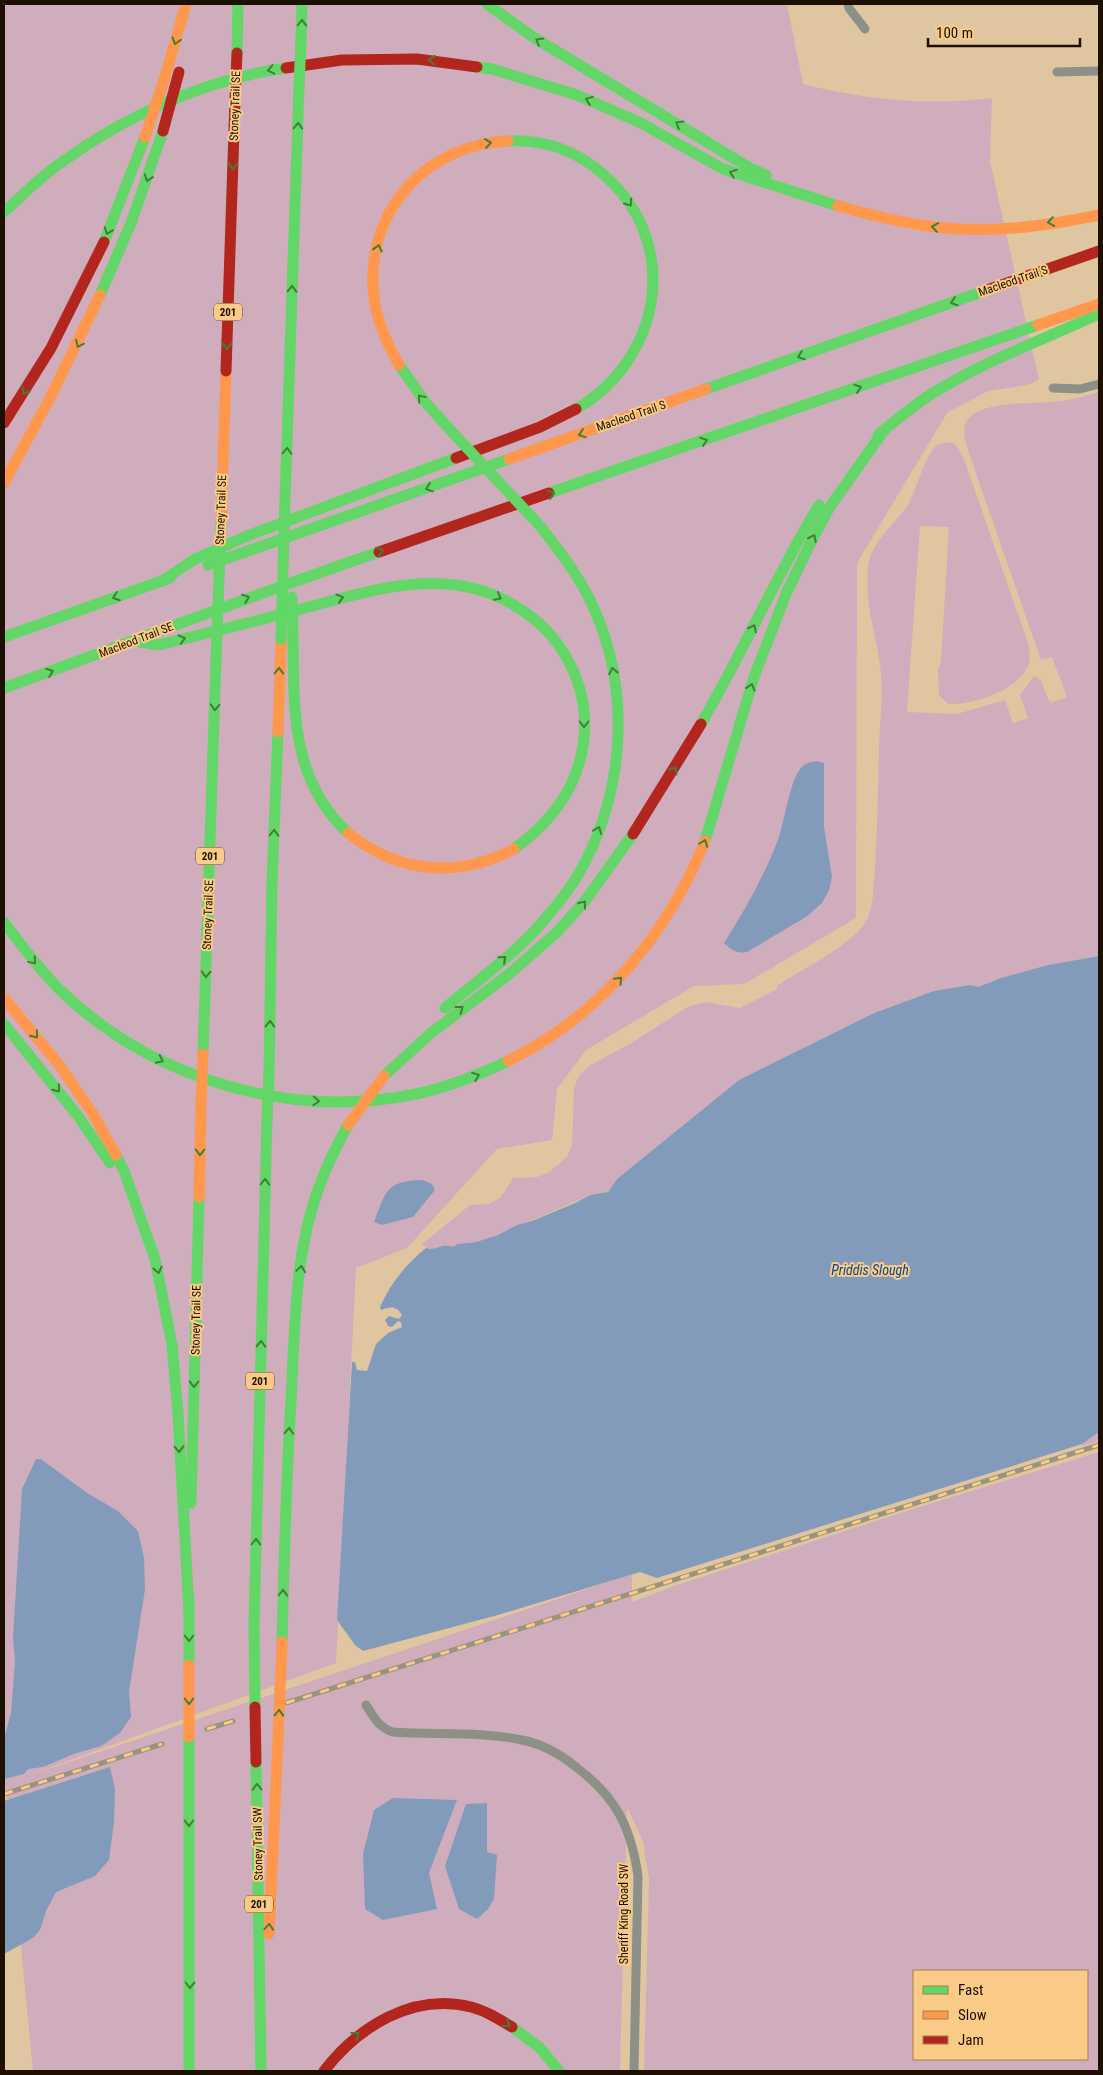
<svg xmlns="http://www.w3.org/2000/svg" width="1103" height="2075" font-family="'Roboto Condensed',sans-serif">
  <style>
    .green { fill: #d0adbc; fill-rule: evenodd }
    .water { fill: #839bbb }
    .lines { fill: none; stroke-linecap: round; stroke-linejoin: round }
    .street { stroke: #8c9086; stroke-width: 9 }
    .fast { stroke: #63d668; stroke-width: 11 }
    .slow { stroke: #ff974d; stroke-width: 11 }
    .jam { stroke: #b3261e; stroke-width: 11 }
    .rail-casing { stroke: #9b937e; stroke-width: 5 }
    .rail { stroke: #f9cb86; stroke-width: 3; stroke-dasharray: 9; stroke-linecap: butt }
    .fast-bridge { stroke: #63d668; stroke-width: 11 }
    .slow-bridge { stroke: #ff974d; stroke-width: 11 }
    .jam-bridge { stroke: #b3261e; stroke-width: 11 }
    .oneway { stroke: #447d39 }
    .labels { text-anchor: middle; dominant-baseline: central; stroke-width: 4; stroke-linejoin: round; paint-order: stroke }
    .shield { fill: #f9cb86; stroke: #5f4828; stroke-width: 1 }
    .shield-label { font-size: 11px; font-weight: bold; fill: #1d1000 }
    .street-label { font-size: 12px; fill: #1d1000; stroke: #f9cb86 }
    .water-label { font-size: 14px; font-style: italic; fill: #074692; stroke: #f9cb86 }
  </style>
  <rect width="100%" height="100%" fill="#dfc6a0"/>
  <!-- green -->
  <g class="green">
    <path d="M4,4h783l16,80c63,16 125,22 189,14l-2,63 49,219 -12,5 -39,6 -41,22 -90,150 -1,355 -112,66 -50,2 -108,64 -29,39 -5,51 -55,9 -90,99 -51,20 -20,395 -306,112 602,-201v28l45,-17 233,-75 189,-58v619h-455l5,-192 -6,-38 -16,-34 -7,264h-587l-28,-287 2,-54 -3,5zM914,1971h173v88h-173z"/>
    <path d="M1099,392v564l-51,9 -47,13 -23,9 -8,-2 -36,6 -60,22 -135,67 -122,99 -9,13 -18,3 -92,40 -22,7 -19,2 -4,3c-13,-4 -21,7 -31,-3l48,-39 18,-1 12,-6 13,-20 24,-1 11,-4 19,-16 5,-12 2,-56 4,-12 11,-11 44,-24 56,-36 17,-4 34,6 37,-19v-3l6,-4c22,-14 66,-37 80,-56 7,-9 8,-19 10,-30 4,-50 5,-100 6,-151 1,-23 4,-48 2,-71 -3,-36 -17,-68 -13,-105 2,-29 27,-43 41,-66 9,-17 13,-40 25,-55 6,-6 13,-6 21,-4l9,15 64,184c1,7 3,14 1,20 -8,27 -55,42 -81,41l-9,-9 -1,-25 3,-9 8,-134 -29,-1 -13,186 50,2 48,-14 8,23 15,-5 -8,-23 14,-19 6,3 10,24 17,-6 -15,-40 -11,3 -69,-198c-3,-10 -10,-26 -7,-37 8,-25 66,-21 85,-23 17,-1 33,-5 49,-10z"/>
    <path d="M1099,1432v9l-17,5v-2z"/>
  </g>
  <!-- water -->
  <g class="water">
    <path d="M817,761l7,2v64l8,50 -3,13 -7,13 -16,14 -59,35c-11,2 -15,-2 -23,-9 20,-32 38,-63 52,-98 9,-21 12,-59 24,-76 5,-6 10,-7 17,-8z"/>
    <path d="M1099,956v476l-17,12 -425,134 -17,-6 -142,43 -135,36 -8,-6 -18,-25 15,-258h3l2,8 10,1 9,-27 12,-11 14,-6 -1,-5 -3,-1 -6,6 -4,-1 -3,-6 4,-4 10,3 3,-4c-5,-9 -12,-9 -21,-5l-1,-3c11,-24 25,-42 46,-59 11,3 14,-5 27,-1l4,-3 19,-2 22,-7 19,-10 15,-4 43,-18 15,-8 18,-3 9,-13 122,-99 135,-67 60,-22 36,-6 8,2 23,-9 47,-13z"/>
    <path d="M422,1180l10,4 3,6 -22,27 -31,8 -8,-3c12,-30 11,-41 48,-42z"/>
    <path d="M36,1459h5l46,34 31,18 20,20 6,27 1,31 -16,103 2,25 -11,16 -19,13 -27,8 -31,13 -15,2 -4,5 -20,5v-40l7,-26 4,-52 -2,-23 9,-149z"/>
    <path d="M110,1767l5,22 -1,33 -5,38 -14,16 -39,16 -10,19 -6,19 -7,8 -29,16v-153z"/>
    <path d="M393,1798l64,2 -28,73 8,36 -54,11 -18,-11 -2,-55 11,-44z"/>
    <path d="M487,1803v49l10,3 -3,44 -6,10 -11,10 -18,-10 -14,-43 21,-62z"/>
  </g>
  <g class="lines">
    <!-- street -->
    <g class="street">
      <path d="M848,4l1,4 16,21"/>
      <path d="M1057,72l42,-1"/>
      <path d="M1053,388l27,1 19,-5"/>
      <path d="M366,1705c7,11 13,23 27,27 42,3 87,-1 129,8 21,4 38,14 54,27 40,30 55,60 62,109l-4,195"/>
    </g>
    <!-- fast -->
    <g class="fast">
      <path d="M487,4l46,33 217,131 16,7"/>
      <path d="M301,41l1,-37"/>
      <path d="M237,53l1,-49"/>
      <path d="M477,67l15,2 85,26 64,28 82,46 115,37"/>
      <path d="M508,141c36,-2 69,10 95,33 79,68 60,184 -27,235"/>
      <path d="M4,212c19,-17 37,-36 58,-50 65,-47 144,-83 224,-94"/>
      <path d="M104,242l41,-105"/>
      <path d="M100,295l31,-72 32,-92"/>
      <path d="M399,365l27,38 28,31"/>
      <path d="M706,389l284,-100"/>
      <path d="M878,435c17,-14 33,-28 52,-40 52,-33 112,-55 169,-81"/>
      <path d="M549,493l489,-168"/>
      <path d="M285,500l14,-414"/>
      <path d="M208,565l301,-106"/>
      <path d="M162,581l33,-22 52,-23 209,-78"/>
      <path d="M293,635c1,73 -3,144 55,198"/>
      <path d="M4,637l166,-59"/>
      <path d="M135,641l23,4c45,-11 91,-22 136,-34 85,-23 172,-54 247,14 23,21 40,54 43,86 5,60 -23,104 -70,138"/>
      <path d="M4,688c125,-45 249,-93 375,-136"/>
      <path d="M701,724c42,-72 75,-148 118,-219"/>
      <path d="M705,841l49,-164 32,-83 26,-54 19,-35 54,-76"/>
      <path d="M4,922c17,23 35,47 55,67 92,90 231,131 357,105 32,-7 63,-19 92,-33"/>
      <path d="M445,1008c32,-27 66,-51 94,-82 14,-16 28,-33 39,-51 49,-85 54,-192 10,-279 -13,-25 -30,-47 -47,-69"/>
      <path d="M4,1024l74,92 32,47"/>
      <path d="M203,1054l13,-396"/>
      <path d="M269,1073l3,-191 6,-150"/>
      <path d="M384,1076l47,-43 77,-58 48,-42 29,-32 48,-67"/>
      <path d="M116,1155l8,16 31,88 17,86 6,68 11,198"/>
      <path d="M191,1503l8,-306"/>
      <path d="M189,1600v65"/>
      <path d="M282,1642c2,-81 4,-162 9,-242 4,-71 3,-146 28,-213 8,-22 18,-42 29,-62"/>
      <path d="M255,1707l-1,-82 13,-506"/>
      <path d="M189,1737v334"/>
      <path d="M256,1762l5,309"/>
      <path d="M512,2027l28,21 19,23"/>
    </g>
    <!-- slow -->
    <g class="slow">
      <path d="M165,77l21,-73"/>
      <path d="M838,206c32,9 64,17 97,21 55,7 110,-1 164,-12"/>
      <path d="M1038,325l61,-21"/>
      <path d="M399,365c-14,-25 -25,-50 -26,-79 -4,-80 57,-142 135,-145"/>
      <path d="M509,459l197,-70"/>
      <path d="M4,483l46,-85 50,-103"/>
      <path d="M221,524l5,-153"/>
      <path d="M278,732l3,-93"/>
      <path d="M348,833c50,40 109,46 166,16"/>
      <path d="M4,998l56,68 33,48 23,41"/>
      <path d="M508,1061c92,-45 159,-126 197,-220"/>
      <path d="M199,1197l2,-94"/>
      <path d="M269,1934l8,-172"/>
    </g>
    <!-- jam -->
    <g class="jam">
      <path d="M286,68l56,-8 75,-1 60,8"/>
      <path d="M990,289l109,-38"/>
      <path d="M226,371l9,-271"/>
      <path d="M4,423l47,-75 53,-106"/>
      <path d="M456,458l84,-31 36,-18"/>
      <path d="M379,552l170,-59"/>
      <path d="M633,834l68,-110"/>
      <path d="M324,2071c34,-44 89,-79 147,-64 15,4 28,12 41,20"/>
    </g>
    <defs>
      <g id="rail">
        <path d="M286,1703l813,-258"/>
        <path d="M207,1729l26,-8"/>
        <path d="M4,1794l158,-50"/>
      </g>
    </defs>
    <!-- rail casing -->
    <use href="#rail" class="rail-casing"/>
    <!-- rail -->
    <use href="#rail" class="rail"/>
    <!-- fast-bridge -->
    <g class="fast-bridge">
      <path d="M299,86l2,-45"/>
      <path d="M454,434l87,93"/>
      <path d="M292,597l1,38"/>
      <path d="M281,639l4,-139"/>
      <path d="M216,658l5,-134"/>
      <path d="M267,1119l2,-46"/>
    </g>
    <!-- slow-bridge -->
    <g class="slow-bridge">
      <path d="M145,137l20,-60"/>
      <path d="M201,1103l2,-49"/>
      <path d="M348,1125l36,-49"/>
      <path d="M189,1665v72"/>
      <path d="M277,1762l5,-120"/>
    </g>
    <!-- jam-bridge -->
    <g class="jam-bridge">
      <path d="M235,100l2,-47"/>
      <path d="M163,131l16,-59"/>
      <path d="M255,1707l1,55"/>
    </g>
  </g>
  <!-- one-way arrows -->
  <defs><path id="oneway-chevron" d="M-2-3.5L2.5 0L-2 3.5" fill="none" stroke-width="1.6" stroke-linecap="round" stroke-linejoin="round" transform="scale(1.25)"/></defs>
  <g class="oneway">
    <use href="#oneway-chevron" transform="translate(302 23) rotate(-88)"/>
    <use href="#oneway-chevron" transform="translate(176 41) rotate(106)"/>
    <use href="#oneway-chevron" transform="translate(539 41) rotate(-149)"/>
    <use href="#oneway-chevron" transform="translate(432 60) rotate(-174)"/>
    <use href="#oneway-chevron" transform="translate(271 70) rotate(167)"/>
    <use href="#oneway-chevron" transform="translate(589 100) rotate(-159)"/>
    <use href="#oneway-chevron" transform="translate(679 124) rotate(-149)"/>
    <use href="#oneway-chevron" transform="translate(298 126) rotate(-88)"/>
    <use href="#oneway-chevron" transform="translate(488 143) rotate(-8)"/>
    <use href="#oneway-chevron" transform="translate(233 166) rotate(92)"/>
    <use href="#oneway-chevron" transform="translate(733 173) rotate(-159)"/>
    <use href="#oneway-chevron" transform="translate(148 178) rotate(109)"/>
    <use href="#oneway-chevron" transform="translate(629 203) rotate(54)"/>
    <use href="#oneway-chevron" transform="translate(1051 222) rotate(171)"/>
    <use href="#oneway-chevron" transform="translate(935 227) rotate(-171)"/>
    <use href="#oneway-chevron" transform="translate(108 231) rotate(110)"/>
    <use href="#oneway-chevron" transform="translate(378 248) rotate(-76)"/>
    <use href="#oneway-chevron" transform="translate(292 289) rotate(-88)"/>
    <use href="#oneway-chevron" transform="translate(954 302) rotate(161)"/>
    <use href="#oneway-chevron" transform="translate(79 344) rotate(116)"/>
    <use href="#oneway-chevron" transform="translate(227 346) rotate(92)"/>
    <use href="#oneway-chevron" transform="translate(801 356) rotate(161)"/>
    <use href="#oneway-chevron" transform="translate(858 388) rotate(-19)"/>
    <use href="#oneway-chevron" transform="translate(25 391) rotate(122)"/>
    <use href="#oneway-chevron" transform="translate(421 398) rotate(-130)"/>
    <use href="#oneway-chevron" transform="translate(582 434) rotate(161)"/>
    <use href="#oneway-chevron" transform="translate(704 441) rotate(-19)"/>
    <use href="#oneway-chevron" transform="translate(287 451) rotate(-88)"/>
    <use href="#oneway-chevron" transform="translate(429 488) rotate(161)"/>
    <use href="#oneway-chevron" transform="translate(551 494) rotate(-19)"/>
    <use href="#oneway-chevron" transform="translate(813 538) rotate(-63)"/>
    <use href="#oneway-chevron" transform="translate(380 551) rotate(-19)"/>
    <use href="#oneway-chevron" transform="translate(116 597) rotate(160)"/>
    <use href="#oneway-chevron" transform="translate(498 597) rotate(28)"/>
    <use href="#oneway-chevron" transform="translate(246 598) rotate(-21)"/>
    <use href="#oneway-chevron" transform="translate(340 598) rotate(-17)"/>
    <use href="#oneway-chevron" transform="translate(753 628) rotate(-63)"/>
    <use href="#oneway-chevron" transform="translate(182 639) rotate(-14)"/>
    <use href="#oneway-chevron" transform="translate(279 671) rotate(-88)"/>
    <use href="#oneway-chevron" transform="translate(613 671) rotate(-101)"/>
    <use href="#oneway-chevron" transform="translate(50 672) rotate(-20)"/>
    <use href="#oneway-chevron" transform="translate(751 687) rotate(-73)"/>
    <use href="#oneway-chevron" transform="translate(215 707) rotate(92)"/>
    <use href="#oneway-chevron" transform="translate(584 724) rotate(90)"/>
    <use href="#oneway-chevron" transform="translate(674 770) rotate(-58)"/>
    <use href="#oneway-chevron" transform="translate(598 830) rotate(-68)"/>
    <use href="#oneway-chevron" transform="translate(274 833) rotate(-88)"/>
    <use href="#oneway-chevron" transform="translate(704 843) rotate(-69)"/>
    <use href="#oneway-chevron" transform="translate(583 904) rotate(-52)"/>
    <use href="#oneway-chevron" transform="translate(503 959) rotate(-41)"/>
    <use href="#oneway-chevron" transform="translate(33 961) rotate(50)"/>
    <use href="#oneway-chevron" transform="translate(206 974) rotate(92)"/>
    <use href="#oneway-chevron" transform="translate(619 980) rotate(-47)"/>
    <use href="#oneway-chevron" transform="translate(460 1009) rotate(-37)"/>
    <use href="#oneway-chevron" transform="translate(270 1024) rotate(-89)"/>
    <use href="#oneway-chevron" transform="translate(35 1035) rotate(51)"/>
    <use href="#oneway-chevron" transform="translate(160 1060) rotate(26)"/>
    <use href="#oneway-chevron" transform="translate(476 1076) rotate(-21)"/>
    <use href="#oneway-chevron" transform="translate(57 1089) rotate(51)"/>
    <use href="#oneway-chevron" transform="translate(316 1101) rotate(3)"/>
    <use href="#oneway-chevron" transform="translate(200 1152) rotate(91)"/>
    <use href="#oneway-chevron" transform="translate(265 1182) rotate(-88)"/>
    <use href="#oneway-chevron" transform="translate(301 1269) rotate(-82)"/>
    <use href="#oneway-chevron" transform="translate(158 1270) rotate(77)"/>
    <use href="#oneway-chevron" transform="translate(261 1344) rotate(-88)"/>
    <use href="#oneway-chevron" transform="translate(194 1384) rotate(91)"/>
    <use href="#oneway-chevron" transform="translate(289 1431) rotate(-87)"/>
    <use href="#oneway-chevron" transform="translate(179 1449) rotate(88)"/>
    <use href="#oneway-chevron" transform="translate(256 1542) rotate(-88)"/>
    <use href="#oneway-chevron" transform="translate(283 1593) rotate(-88)"/>
    <use href="#oneway-chevron" transform="translate(189 1638) rotate(90)"/>
    <use href="#oneway-chevron" transform="translate(189 1701) rotate(90)"/>
    <use href="#oneway-chevron" transform="translate(279 1713) rotate(-88)"/>
    <use href="#oneway-chevron" transform="translate(257 1787) rotate(-91)"/>
    <use href="#oneway-chevron" transform="translate(189 1823) rotate(90)"/>
    <use href="#oneway-chevron" transform="translate(269 1927) rotate(-86)"/>
    <use href="#oneway-chevron" transform="translate(190 1985) rotate(90)"/>
    <use href="#oneway-chevron" transform="translate(507 2024) rotate(33)"/>
    <use href="#oneway-chevron" transform="translate(356 2035) rotate(-38)"/>
  </g>
  <g class="labels">
    <!-- shield labels -->
    <g class="shield">
      <rect x="214" y="303.5" width="28" height="17" rx="4"/>
      <rect x="196" y="847.5" width="28" height="17" rx="4"/>
      <rect x="246" y="1372.5" width="28" height="17" rx="4"/>
      <rect x="245" y="1895.5" width="28" height="17" rx="4"/>
    </g>
    <g class="shield-label">
      <text x="228" y="312">201</text>
      <text x="210" y="856">201</text>
      <text x="260" y="1381">201</text>
      <text x="259" y="1904">201</text>
    </g>
    <!-- street labels -->
    <g class="street-label">
      <text transform="translate(235 106) rotate(-88)">Stoney Trail SE</text>
      <text transform="translate(1013 281) rotate(-19)">Macleod Trail S</text>
      <text transform="translate(631 416) rotate(-19)">Macleod Trail S</text>
      <text transform="translate(221 510) rotate(-88)">Stoney Trail SE</text>
      <text transform="translate(136 640) rotate(-21)">Macleod Trail SE</text>
      <text transform="translate(208 915) rotate(-88)">Stoney Trail SE</text>
      <text transform="translate(196 1320) rotate(-89)">Stoney Trail SE</text>
      <text transform="translate(258 1844) rotate(-91)">Stoney Trail SW</text>
      <text transform="translate(624 1914) rotate(-90)">Sheriff King Road SW</text>
    </g>
    <!-- water labels -->
    <g class="water-label">
      <text x="870" y="1270">Priddis Slough</text>
    </g>
  </g>
  <!-- border -->
  <rect width="1103" height="2075" fill="none" stroke="#1d1000" stroke-width="10"/>
  <!-- legend -->
  <rect x="913" y="1970" width="175" height="90" fill="#f9cb86" stroke="#a18050"/>
  <rect x="923" y="1986" width="25" height="8" fill="#63d668" stroke="#a18050"/>
  <text x="958" y="1995" font-size="15" fill="#1d1000">Fast</text>
  <rect x="923" y="2011" width="25" height="8" fill="#ff974d" stroke="#a18050"/>
  <text x="958" y="2020" font-size="15" fill="#1d1000">Slow</text>
  <rect x="923" y="2036" width="25" height="8" fill="#b3261e" stroke="#a18050"/>
  <text x="958" y="2045" font-size="15" fill="#1d1000">Jam</text>
  <!-- scale -->
  <path d="M928 38v8h152v-8" fill="none" stroke="#1d1000" stroke-width="2.5"/>
  <text x="936" y="38" font-size="15" fill="#1d1000" stroke="#f9cb86" stroke-width="4" paint-order="stroke">100 m</text>
</svg>
